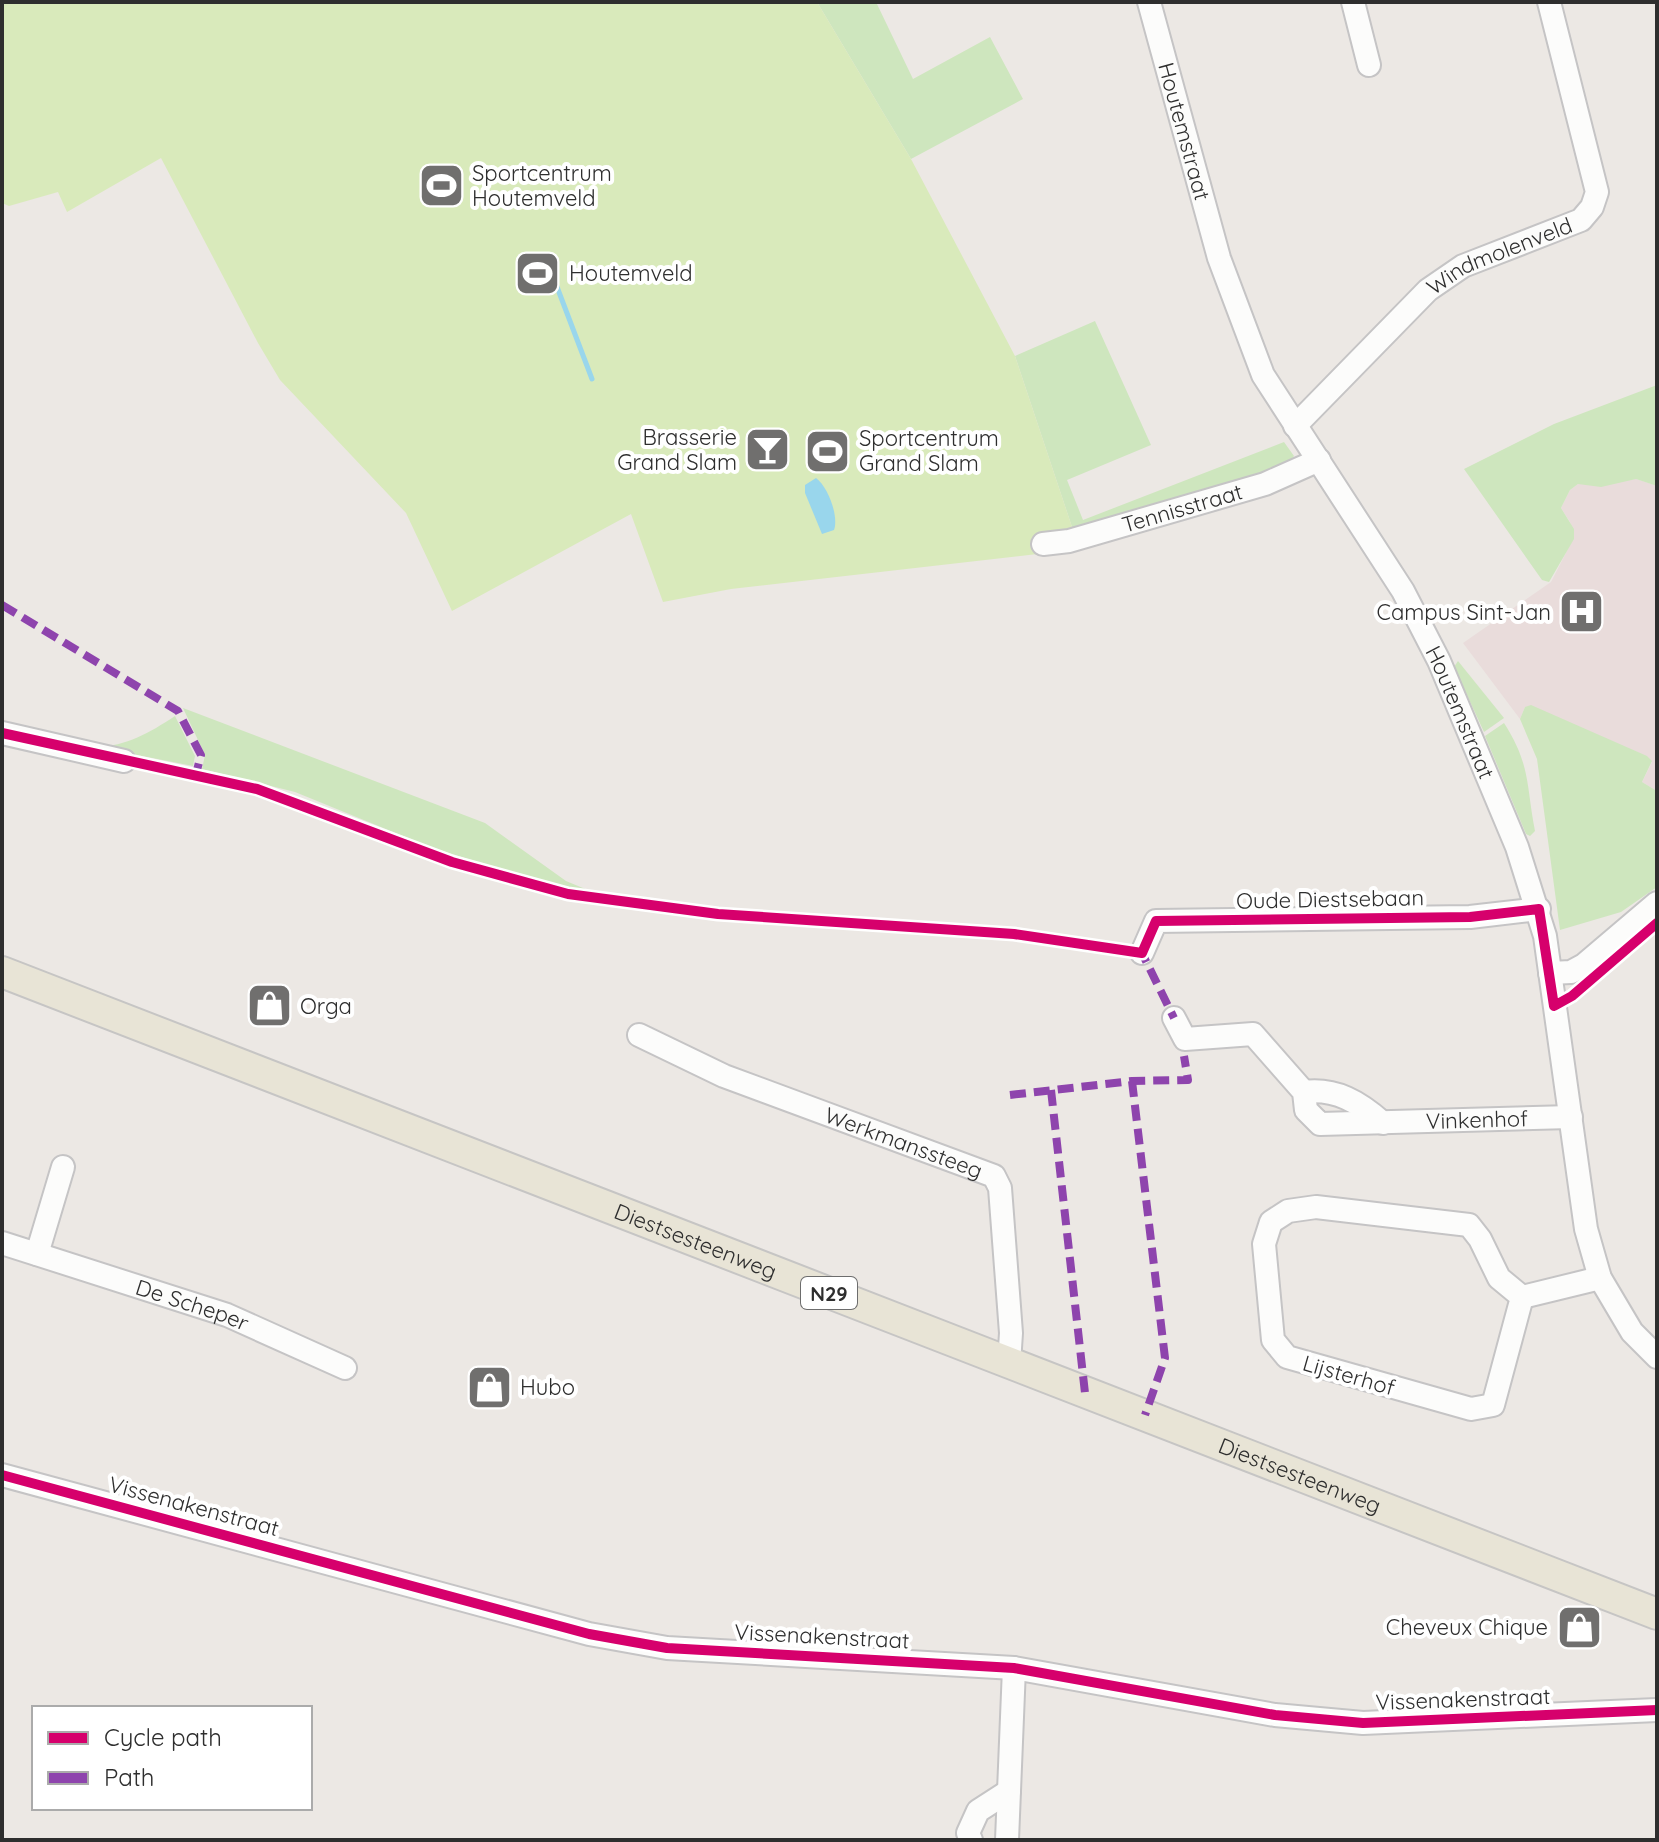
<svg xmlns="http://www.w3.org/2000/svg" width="1659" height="1842" font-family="Quicksand,sans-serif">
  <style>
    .medical { fill: #e9dcdb }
    .green { fill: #cee6be }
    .pitch { fill: #d9eabb }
    .water { fill: #99d6ec }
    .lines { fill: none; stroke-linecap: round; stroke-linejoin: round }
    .stream { stroke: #99d6ec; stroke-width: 5 }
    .minor-casing { stroke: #c5c4c5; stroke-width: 26 }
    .major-casing { stroke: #c6c5c4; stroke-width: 34 }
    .minor { stroke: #fcfcfb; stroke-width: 22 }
    .major { stroke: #e8e4d6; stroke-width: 30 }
    .quiet { stroke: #8e44ad; stroke-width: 8; stroke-dasharray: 16 8; stroke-linecap: butt }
    .cycleway-casing { stroke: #fff; stroke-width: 15 }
    .cycleway { stroke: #d6006c; stroke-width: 10 }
    .labels { text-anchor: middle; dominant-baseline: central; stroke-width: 8; stroke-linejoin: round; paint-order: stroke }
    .shield { fill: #fff; stroke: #6d6d6d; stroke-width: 2 }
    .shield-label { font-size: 20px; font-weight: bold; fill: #2e2e2e }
    .street-label { font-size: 22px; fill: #2e2e2e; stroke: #fff }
    .poi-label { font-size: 22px; fill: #2e2e2e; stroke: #fff; text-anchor: start }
  </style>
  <rect width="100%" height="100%" fill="#ece8e4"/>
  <!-- medical -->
  <path class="medical" d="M1636,479l21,7v305l-15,-9 10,-20 -127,-55 -5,12 -57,-76 88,-61 22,-43 -3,-17 -9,-14 9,-18 8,-6z"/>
  <!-- green -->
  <g class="green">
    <path d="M817,2h59l37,77 77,-42 33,62 -112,60z"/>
    <path d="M1095,321l56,124 -84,35 16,40 201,-78 10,14 -6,8 -215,66 -58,-174z"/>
    <path d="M1657,385v101l-21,-7 -35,8 -23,-3 -8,6 -9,18 13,21v10l-25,43 -7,-2 -78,-111 90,-45z"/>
    <path d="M1458,661l46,57 -20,14 -30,-65z"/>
    <path d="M1531,705l116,51 5,5 -10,21 15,9v96l-36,25 -61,18 -23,-171 -17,-40 5,-12z"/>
    <path d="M183,708l302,115 81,58 29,12 -77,-18 -88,-28 -135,-55 -93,-23 3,-14z"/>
    <path d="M175,716l20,40 -2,10 -97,-19c31,-1 53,-14 79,-31z"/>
    <path d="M1504,723c27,42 22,62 31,108l-5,5 -4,-2 -41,-98z"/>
  </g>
  <!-- pitch -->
  <path class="pitch" d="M2,2h815l94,157 104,197 58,174 -10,21 -332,38 -68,13 -32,-88 -179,97 -46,-98 -126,-133 -22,-37 -97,-185 -94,54 -9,-20 -49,14 -7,-3z"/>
  <!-- water -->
  <path class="water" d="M816,478c12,9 23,38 18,52l-12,4 -17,-41v-8z"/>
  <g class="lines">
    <!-- stream -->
    <path class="stream" d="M554,279l38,100"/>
    <defs>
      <g id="minor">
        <path id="s1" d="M1149,2l70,256 44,117 140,216 36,70 78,186 28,89 41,293 14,49 32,54 25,25"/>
        <path d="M1353,2l16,63"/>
        <path id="s2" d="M1295,426l133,-136 35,-24 118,-46 11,-13 5,-15 -48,-190"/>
        <path id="s3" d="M1043,544l26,-3 196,-57 54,-24"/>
        <path d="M2,733l122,28"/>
        <path d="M1142,953l14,-32 314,-4 69,-8"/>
        <path d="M1550,973l21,-1 13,-7 73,-62"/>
        <path id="s4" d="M1174,1018l11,21 68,-5 51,58 2,18 14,14 251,-7"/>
        <path id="s5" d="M639,1035l85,41 270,100 6,12 11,145 -2,30"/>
        <path d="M1304,1092c32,-4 55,10 79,31"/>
        <path d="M1316,1207l153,18 11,14 19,39 23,19 -29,108 -22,4 -184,-52 -14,-17 -9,-96 7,-22 17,-11z"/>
        <path id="s6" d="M2,1243l225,72 118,53"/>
        <path d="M37,1254l26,-87"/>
        <path d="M1522,1297l78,-19"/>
        <path d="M2,1475l587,159 78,14 347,20 261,47 88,8 294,-13"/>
        <path d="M971,1840l-3,-7 10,-22 31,-20"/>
        <path d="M1007,1840l7,-172"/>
      </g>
      <g id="major">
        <path id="s7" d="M2,972l1655,642"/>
      </g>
    </defs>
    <!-- minor casing -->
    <use href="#minor" class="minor-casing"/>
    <!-- major casing -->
    <use href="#major" class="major-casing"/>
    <!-- minor -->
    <use href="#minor" class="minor"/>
    <!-- major -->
    <use href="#major" class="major"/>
    <!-- quiet -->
    <g class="quiet">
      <path d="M2,605l176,106 23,44 -5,19"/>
      <path d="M1136,952l6,1 32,65"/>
      <path d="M1132,1081l33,277 -20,57"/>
      <path d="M1051,1090l34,303"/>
      <path d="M1010,1095l122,-14 56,-1 -4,-24"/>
    </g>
    <defs>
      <g id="cycleway">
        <path d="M2,733l255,56 195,73 116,32 150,20 296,20 128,19 14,-32 314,-4 69,-8 15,97 18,-10 85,-73"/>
        <path d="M2,1475l587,159 78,14 347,20 261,47 88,8 294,-13"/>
      </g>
    </defs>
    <!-- cycleway casing -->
    <use href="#cycleway" class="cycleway-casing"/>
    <!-- cycleway -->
    <use href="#cycleway" class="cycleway"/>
  </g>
  <!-- icons -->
  <defs>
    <symbol id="stadium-square" viewBox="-11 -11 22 22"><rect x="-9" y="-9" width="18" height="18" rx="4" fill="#706f6e" stroke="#fff"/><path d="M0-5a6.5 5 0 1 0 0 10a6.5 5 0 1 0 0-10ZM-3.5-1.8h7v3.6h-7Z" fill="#fff"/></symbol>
    <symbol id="bar-square" viewBox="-11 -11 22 22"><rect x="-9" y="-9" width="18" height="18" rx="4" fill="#706f6e" stroke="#fff"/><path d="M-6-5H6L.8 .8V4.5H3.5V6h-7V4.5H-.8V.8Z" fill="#fff"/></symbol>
    <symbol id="hospital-square" viewBox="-11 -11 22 22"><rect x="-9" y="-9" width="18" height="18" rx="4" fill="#706f6e" stroke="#fff"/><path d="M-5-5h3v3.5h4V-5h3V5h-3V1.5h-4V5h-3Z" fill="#fff"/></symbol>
    <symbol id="shop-square" viewBox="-11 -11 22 22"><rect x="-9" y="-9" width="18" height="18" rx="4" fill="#706f6e" stroke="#fff"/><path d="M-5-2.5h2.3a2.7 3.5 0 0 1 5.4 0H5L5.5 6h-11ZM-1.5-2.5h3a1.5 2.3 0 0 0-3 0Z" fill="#fff"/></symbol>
  </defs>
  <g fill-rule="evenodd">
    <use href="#stadium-square" x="416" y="160" width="51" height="51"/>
    <use href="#stadium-square" x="512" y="248" width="51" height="51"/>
    <use href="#bar-square" x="742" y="424" width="51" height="51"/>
    <use href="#stadium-square" x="802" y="426" width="51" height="51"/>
    <use href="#hospital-square" x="1556" y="586" width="51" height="51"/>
    <use href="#shop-square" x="244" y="980" width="51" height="51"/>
    <use href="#shop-square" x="464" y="1362" width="51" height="51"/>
    <use href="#shop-square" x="1554" y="1602" width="51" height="51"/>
  </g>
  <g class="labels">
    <!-- shield labels -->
    <rect class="shield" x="801" y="1277" width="56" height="32" rx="6"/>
    <g class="shield-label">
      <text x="829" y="1293">N29</text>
    </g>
    <!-- street labels -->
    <g class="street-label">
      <text stroke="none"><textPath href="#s1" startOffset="134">Houtemstraat</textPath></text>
      <text stroke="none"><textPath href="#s2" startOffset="270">Windmolenveld</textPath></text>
      <text stroke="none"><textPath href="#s3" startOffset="144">Tennisstraat</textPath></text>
      <text stroke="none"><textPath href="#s1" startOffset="782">Houtemstraat</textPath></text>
      <text transform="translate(1330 899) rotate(-1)">Oude Diestsebaan</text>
      <text stroke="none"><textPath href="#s4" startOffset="364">Vinkenhof</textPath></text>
      <text stroke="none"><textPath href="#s5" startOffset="286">Werkmanssteeg</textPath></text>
      <text stroke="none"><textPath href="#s7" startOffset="744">Diestsesteenweg</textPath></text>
      <text stroke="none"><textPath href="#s6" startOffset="200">De Scheper</textPath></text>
      <text transform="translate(1349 1375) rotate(16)">Lijsterhof</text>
      <text stroke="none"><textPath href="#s7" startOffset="1392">Diestsesteenweg</textPath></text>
      <text transform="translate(194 1506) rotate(15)">Vissenakenstraat</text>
      <text transform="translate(822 1636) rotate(3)">Vissenakenstraat</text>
      <text transform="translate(1463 1699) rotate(-2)">Vissenakenstraat</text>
    </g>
    <!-- poi labels -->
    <g class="poi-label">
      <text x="472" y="173">Sportcentrum<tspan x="472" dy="25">Houtemveld</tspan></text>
      <text x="569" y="273">Houtemveld</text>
      <text x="737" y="437" text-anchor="end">Brasserie<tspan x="737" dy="25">Grand Slam</tspan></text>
      <text x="859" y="438">Sportcentrum<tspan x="859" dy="25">Grand Slam</tspan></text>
      <text x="1551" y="612" text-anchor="end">Campus Sint-Jan</text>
      <text x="300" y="1006">Orga</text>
      <text x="520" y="1387">Hubo</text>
      <text x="1548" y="1627" text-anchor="end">Cheveux Chique</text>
    </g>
  </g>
  <!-- border -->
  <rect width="1659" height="1842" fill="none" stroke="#2e2e2e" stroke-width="8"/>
  <!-- legend -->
  <rect x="32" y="1706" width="280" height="104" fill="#ffffff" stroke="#ababab" stroke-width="2"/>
  <rect x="48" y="1732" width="40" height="12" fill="#d6006c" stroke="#ababab" stroke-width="2"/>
  <text x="104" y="1746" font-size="24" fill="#2e2e2e">Cycle path</text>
  <rect x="48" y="1772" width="40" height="12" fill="#8e44ad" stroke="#ababab" stroke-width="2"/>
  <text x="104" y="1786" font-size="24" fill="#2e2e2e">Path</text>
</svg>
